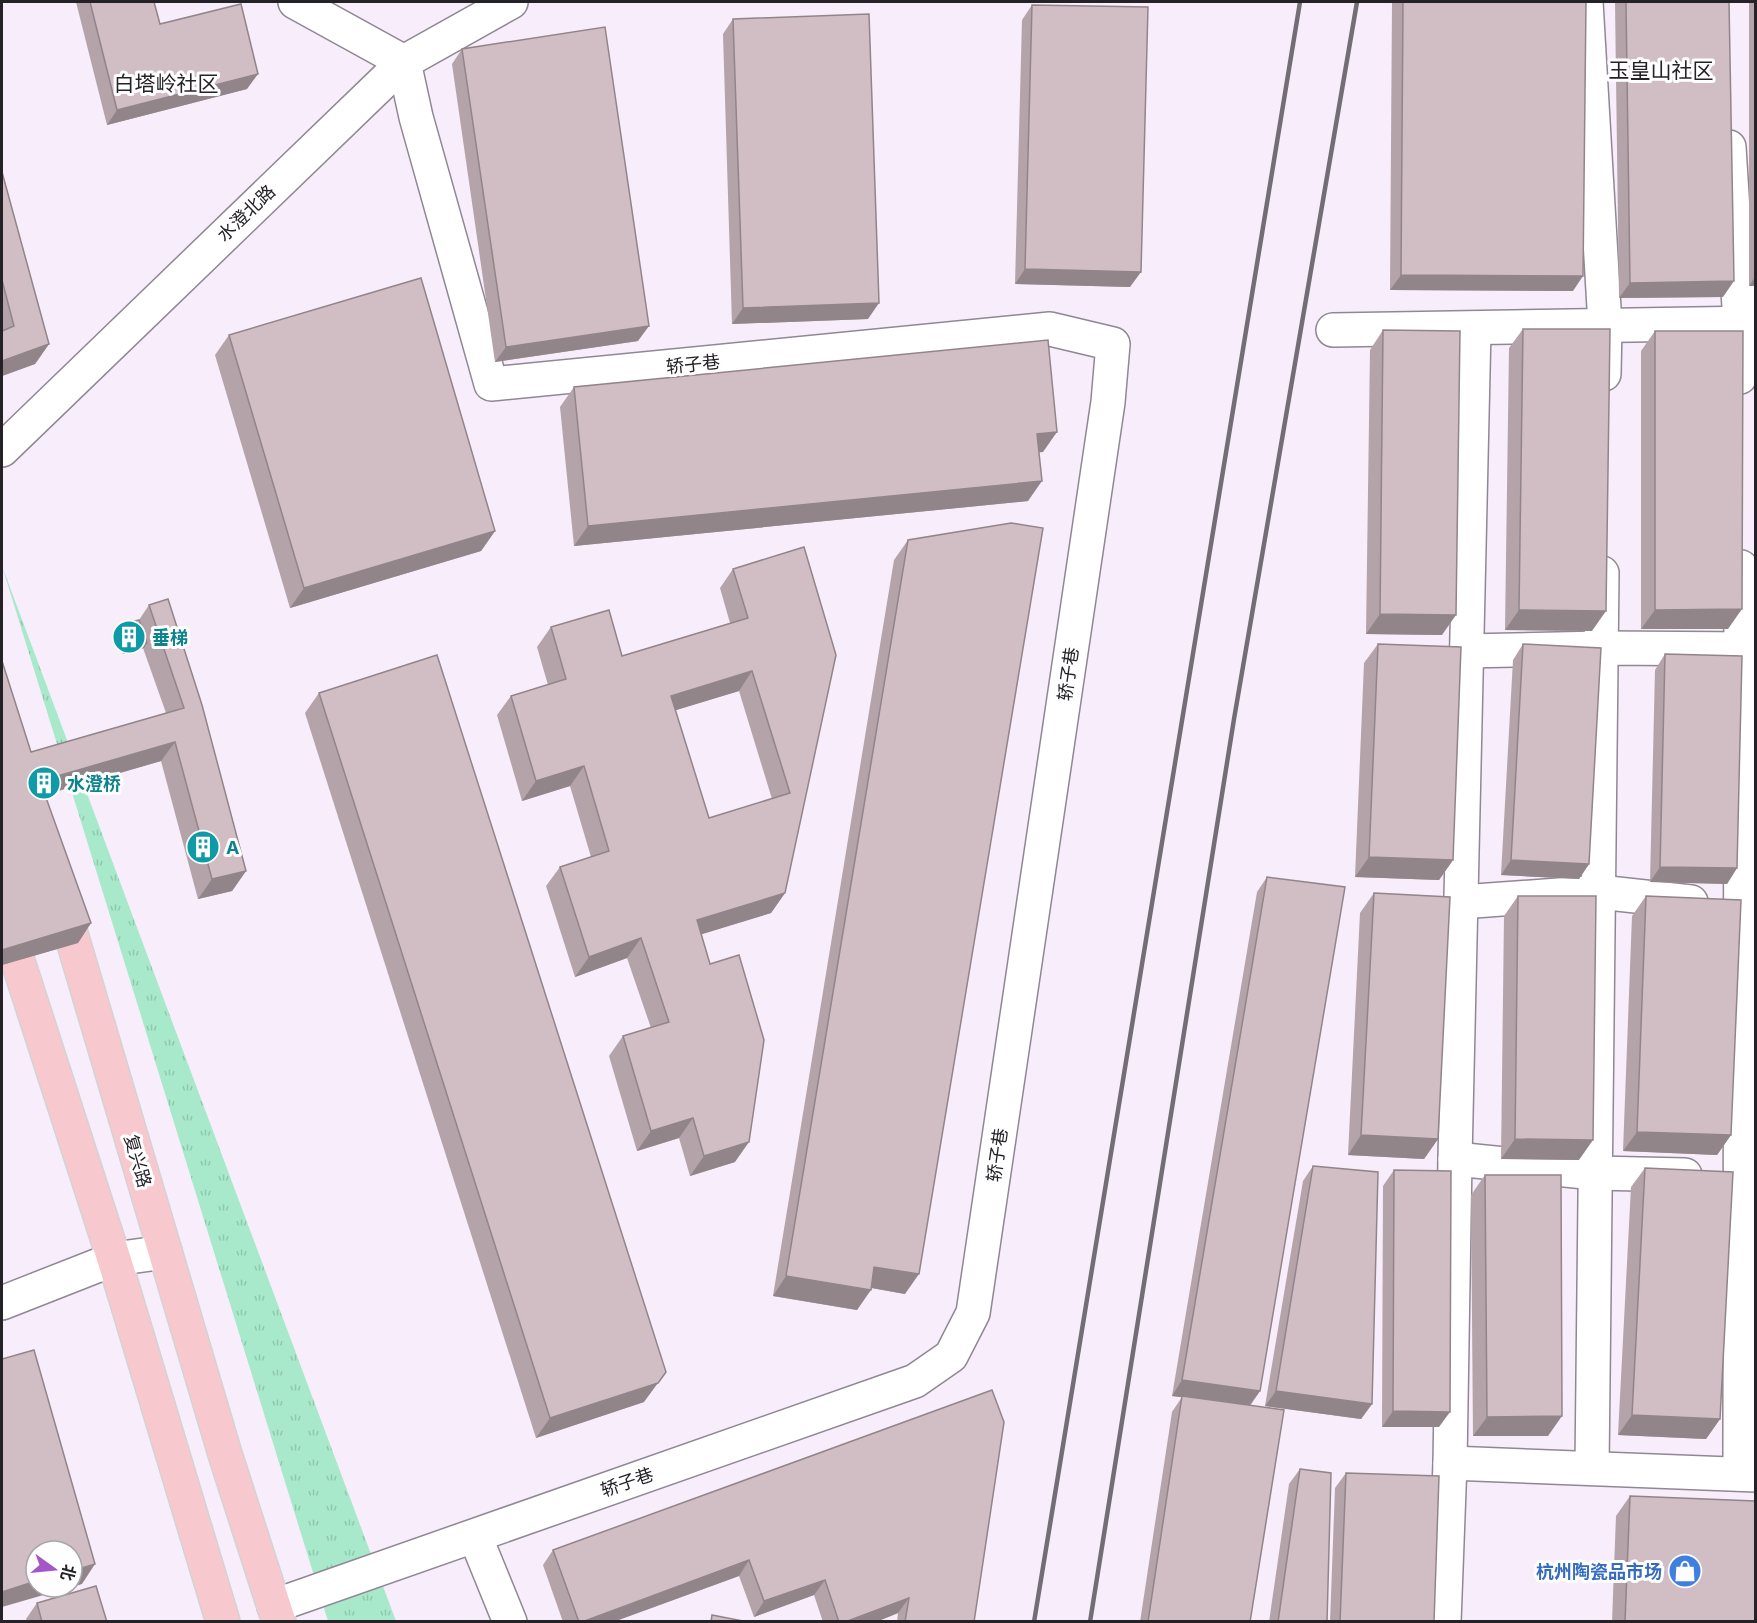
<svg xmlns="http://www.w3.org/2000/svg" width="1757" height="1623" font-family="Inter,'Noto Sans SC',sans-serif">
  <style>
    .park { fill: url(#park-tufts) }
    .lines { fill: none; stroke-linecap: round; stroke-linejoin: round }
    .minor-casing { stroke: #908794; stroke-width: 36 }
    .major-casing { stroke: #d3d3d4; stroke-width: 36 }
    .minor { stroke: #fff; stroke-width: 33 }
    .major { stroke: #f8c8cf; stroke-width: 33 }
    .rail { stroke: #736e76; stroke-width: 4.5 }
    .wall { fill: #b4a3a9; fill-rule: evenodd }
    .shaded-wall { fill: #928589 }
    .building { fill: #d1bec4; stroke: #928589; stroke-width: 1.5; fill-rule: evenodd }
    .labels { text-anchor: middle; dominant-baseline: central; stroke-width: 6; stroke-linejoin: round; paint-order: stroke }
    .street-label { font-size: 18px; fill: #252227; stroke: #fefefe }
    .culture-label { font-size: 18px; font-weight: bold; fill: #0d838f; stroke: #fefefe; text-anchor: start }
    .shop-label { font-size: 18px; font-weight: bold; fill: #366cbe; stroke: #fefefe; text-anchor: end }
    .quarter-label { font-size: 21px; fill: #252227; stroke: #fefefe }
  </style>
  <defs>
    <pattern id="park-tufts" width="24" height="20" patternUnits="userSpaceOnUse" patternTransform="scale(1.5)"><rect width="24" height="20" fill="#a8e9cb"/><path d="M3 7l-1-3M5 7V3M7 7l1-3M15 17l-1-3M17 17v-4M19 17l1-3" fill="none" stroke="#90c8ae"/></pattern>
  </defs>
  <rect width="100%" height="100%" fill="#f7edfb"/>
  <!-- park -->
  <path class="park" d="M2,566l394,1055h-68z"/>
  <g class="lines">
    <defs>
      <g id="minor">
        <path d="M1586,2l19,323 -1,49"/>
        <path d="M1729,147l11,176v54"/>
        <path d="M1333,330l423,-7"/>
        <path d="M2,450l402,-388 107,-60"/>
        <path d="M1466,651l135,-3 155,1"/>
        <path d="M1461,902l138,-10 92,10"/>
        <path d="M1455,1159l140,14 90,2"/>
        <path d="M2,1303l112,-44 51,-7"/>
        <path d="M1450,1463l5,-304 19,-831"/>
        <path d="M1592,1468l10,-895"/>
        <path d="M1740,1474l1,-907"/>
        <path d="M475,1536l35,86"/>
        <path d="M274,1606l641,-225 36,-25 22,-43 135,-911 5,-58 -63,-15 -559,55 -75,-267 -12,-55 -109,-60"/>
        <path d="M1444,1622l6,-159 306,12"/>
      </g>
      <g id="major">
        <path d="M61,900l164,554 54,168"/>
        <path d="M2,912l112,347 109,363"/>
      </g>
    </defs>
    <!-- minor casing -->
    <use href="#minor" class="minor-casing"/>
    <!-- major casing -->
    <use href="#major" class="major-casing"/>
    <!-- minor -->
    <use href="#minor" class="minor"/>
    <!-- major -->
    <use href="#major" class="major"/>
    <!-- rail -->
    <g class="rail">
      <path d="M1034,1622l266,-1620"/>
      <path d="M1090,1622l144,-903 123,-717"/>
    </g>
  </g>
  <!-- wall -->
  <g class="wall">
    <path d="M76,2h78l6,22 87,65 -140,36z"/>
    <path d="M1392,2h194l-13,289 -183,-1z"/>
    <path d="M1615,2h114l-6,295 -104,1z"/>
    <rect x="1749" y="2" width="6" height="284"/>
    <path d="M1032,5l98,282 -115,-3 7,-264z"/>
    <path d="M733,19l135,300 -136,5 -9,-290z"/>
    <path d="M462,49l176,292 -143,21 -43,-298z"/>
    <path d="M2,172l47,172 -14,20 -33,12z"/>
    <path d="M1523,329l69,302 -87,-1 4,-282z"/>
    <path d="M1383,330l59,305 -76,-1 4,-284z"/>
    <path d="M1655,331l73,298h-87v-278z"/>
    <path d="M229,335l266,196 -14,20 -191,57 -75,-253z"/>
    <path d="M574,387l469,65h-4l-11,49 -454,45 -14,-139z"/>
    <path d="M908,540l-3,754 -34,-6 -14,22 -84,-14 121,-736z"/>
    <path d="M804,547l-19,346 -14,20 -70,21 34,228 -45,14 -11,-38 -42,13 -28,-95 14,-20 28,-8 -24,-70 -52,19 -29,-91 14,-19 31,-10 -21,-71 -48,15 -25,-86 14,-19 37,-11 -11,-38 14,-20 71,29 108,-33 -10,-35 13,-19zM739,691l33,108 -63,19 -34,-108z"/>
    <path d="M149,605l97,266 -14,20 -34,8 -37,-138 -116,34 46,128 -13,20 -76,22v-304l29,91 135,-39 -23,-65 -20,6 -7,-23 3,-5 20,-6z"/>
    <path d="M1378,644l75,216 -14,20 -84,-3 9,-214z"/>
    <path d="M1523,644l66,220 -10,15 -78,-4 12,-215z"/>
    <path d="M1665,654l72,214 -10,16 -77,-2 5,-212z"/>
    <path d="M319,693l325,709 -108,36 -231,-725z"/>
    <path d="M1267,877l-7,514 -10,15v216h-110l32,-210 10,-15 -10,-1 85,-504z"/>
    <path d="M1374,893l64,246 -14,20 -76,-4 12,-242z"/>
    <path d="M1518,896l61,264 -78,-1 3,-243z"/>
    <path d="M1646,896l85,239 -14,20 -94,-4 9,-235z"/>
    <path d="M1313,1166l59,238 -11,15 -96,-13 38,-225z"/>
    <path d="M1645,1168l75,251 -14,20 -88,-4 13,-248z"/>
    <path d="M1394,1170l45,257h-57l1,-241z"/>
    <path d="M1485,1175l63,261h-75l-2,-241z"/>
    <path d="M992,1390l-18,232h-77l1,-9 -22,9h-53l-9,-27 -60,22 -15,-41 -126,46h-50l-20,-57 10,-15z"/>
    <path d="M1300,1469l27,153h-58l20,-138z"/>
    <path d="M1346,1473l88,149h-104l5,-134z"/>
    <path d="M1630,1496l125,126h-143l4,-106z"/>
    <path d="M37,1603l70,19h-80l-1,-3z"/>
  </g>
  <!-- shaded-wall -->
  <g class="shaded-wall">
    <path d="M258,74l-11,15 -140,36 10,-15z"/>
    <path d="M1025,269l116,3 -11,15 -115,-3z"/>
    <path d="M1401,275l182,1 -10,15 -183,-1z"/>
    <path d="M1755,277v9h-6z"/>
    <path d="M1734,281l-11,16 -104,1 11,-15z"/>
    <path d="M879,303l-11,16 -136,5 11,-16z"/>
    <path d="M649,326l-11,15 -143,21 11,-15z"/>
    <path d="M49,344l-14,20 -33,12v-15z"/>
    <path d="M1057,432l-14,20 -20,2 14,-20z"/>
    <path d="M1042,481l-14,20 -454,45 14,-20z"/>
    <path d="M495,531l-14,20 -191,57 14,-20z"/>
    <path d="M1742,609l-14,20h-87l14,-19z"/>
    <path d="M1519,610l87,1 -14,20 -87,-1z"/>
    <path d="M1380,614l76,1 -14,20 -76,-1z"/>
    <path d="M147,643l-3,5 -21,6 4,-5z"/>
    <path d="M752,671l-13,20 -82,25 14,-20z"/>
    <path d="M175,742l-14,19 -135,39 14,-19z"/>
    <path d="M584,766l-14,20 -48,15 14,-20z"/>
    <path d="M1369,857l84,3 -14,20 -84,-3z"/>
    <path d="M1511,860l78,4 -10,15 -78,-4z"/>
    <path d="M1660,867l77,1 -10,16 -77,-2z"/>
    <path d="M246,871l-14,20 -34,8 14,-20z"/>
    <path d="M785,893l-14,20 -88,27 14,-20z"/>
    <path d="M91,923l-13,20 -76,22v-15z"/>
    <path d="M641,938l-14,20 -52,19 14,-20z"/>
    <path d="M693,1118l-14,20 -42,13 14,-20z"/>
    <path d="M1637,1132l94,3 -14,20 -94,-4z"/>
    <path d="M1361,1135l77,4 -14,20 -76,-4z"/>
    <path d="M1515,1139l78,1 -14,20 -78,-1z"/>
    <path d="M749,1142l-14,20 -45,14 14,-20z"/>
    <path d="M874,1267l45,7 -14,20 -44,-8z"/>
    <path d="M786,1276l85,14 -14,20 -84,-14z"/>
    <path d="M666,1372l-22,30 -108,36 14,-20z"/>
    <path d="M1182,1380l78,11 -11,15 -77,-10z"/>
    <path d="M1276,1391l96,13 -11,15 -96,-13z"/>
    <path d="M1393,1411l57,1 -11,15h-57z"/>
    <path d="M1632,1415l88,4 -14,20 -88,-4z"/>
    <path d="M1562,1416l-14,20h-75l14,-19z"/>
    <path d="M749,1560l-10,16 -126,46h-31z"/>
    <path d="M95,1564l-13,20 -10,3v-16z"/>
    <path d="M825,1580l-11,15 -60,22 10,-16z"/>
    <path d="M36,1581v6h35l-69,20v-15z"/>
    <path d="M909,1598l-11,15 -22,9h-31z"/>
  </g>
  <!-- building -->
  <g class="building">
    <path d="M90,2h64l6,22 81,-20 17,70 -141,36z"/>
    <path d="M1403,2h183l-3,274 -182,-1z"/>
    <path d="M1626,2h103l5,279 -104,2z"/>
    <path d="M1032,5l116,2 -7,265 -116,-3z"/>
    <path d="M869,14l10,289 -136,5 -10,-289z"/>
    <path d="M605,27l44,299 -143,21 -44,-298z"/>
    <path d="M2,172l47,172 -47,17v-30l12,-5 -12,-46z"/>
    <path d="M421,278l74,253 -191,57 -75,-253z"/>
    <path d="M1523,329h87l-4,282 -87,-1z"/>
    <path d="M1383,330l77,1 -4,284 -76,-1z"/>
    <path d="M1655,331h88l-1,278 -87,1z"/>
    <path d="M1048,340l9,92 -20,2 5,47 -454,45 -14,-139z"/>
    <path d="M1011,523l32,5 -124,746 -45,-7 -3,23 -85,-14 122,-736z"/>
    <path d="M804,547l32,108 -51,238 -88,27 13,44 29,-9 25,85 -15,102 -45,14 -11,-38 -42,13 -28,-95 46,-14 -28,-84 -52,19 -29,-90 49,-16 -25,-85 -48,15 -25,-85 55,-17 -15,-52 58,-17 13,46 126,-38 -15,-49zM752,671l38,122 -81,25 -38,-122z"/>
    <path d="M168,599l34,106 44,166 -34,8 -37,-137 -135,39 51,142 -89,27v-289l29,91 153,-44 -35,-103z"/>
    <path d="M139,620l8,23 -20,6 -8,-23z"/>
    <path d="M1378,644l83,3 -8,213 -84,-3z"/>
    <path d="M1523,644l78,4 -12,216 -78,-4z"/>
    <path d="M1665,654l77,2 -5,212 -77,-1z"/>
    <path d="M437,655l229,717 -8,11 -108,35 -231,-725z"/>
    <path d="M1267,877l78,10 -85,504 -78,-11z"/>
    <path d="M1374,893l76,4 -12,242 -77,-4z"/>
    <path d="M1518,896h78l-3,244 -78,-1z"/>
    <path d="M1646,896l95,4 -10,235 -94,-3z"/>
    <path d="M1313,1166l65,6 -6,232 -96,-13z"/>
    <path d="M1645,1168l88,4 -13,247 -88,-4z"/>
    <path d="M1394,1170l57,1 -1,241 -57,-1z"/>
    <path d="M1485,1175h76l1,241 -75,1z"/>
    <path d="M34,1350l61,214 -23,7v-20h-36v30l-34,11v-233z"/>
    <path d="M992,1390l12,32 -30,200h-69l4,-24 -64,24h-6l-14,-42 -61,21 -15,-41 -167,62h-3l-26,-72z"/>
    <path d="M1182,1396l102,14 -34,212h-102z"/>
    <path d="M1300,1469l31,4 -4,149h-49z"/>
    <path d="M1346,1473l93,3 -5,146h-94z"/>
    <path d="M1630,1496l125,5v121h-130z"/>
    <path d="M96,1586l11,36h-65l-5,-19z"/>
    <path d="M712,1615l36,7h-37z"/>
  </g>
  <!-- icons -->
  <defs>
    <symbol id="building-disc" viewBox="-11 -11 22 22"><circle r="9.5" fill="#0f9aa8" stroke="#fefefe"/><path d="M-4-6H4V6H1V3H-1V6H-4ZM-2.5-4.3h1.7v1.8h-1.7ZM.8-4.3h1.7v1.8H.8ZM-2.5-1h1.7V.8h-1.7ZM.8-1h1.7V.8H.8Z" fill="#fff"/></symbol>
    <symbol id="shop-disc" viewBox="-11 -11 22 22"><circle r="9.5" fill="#3f7fe0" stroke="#fefefe"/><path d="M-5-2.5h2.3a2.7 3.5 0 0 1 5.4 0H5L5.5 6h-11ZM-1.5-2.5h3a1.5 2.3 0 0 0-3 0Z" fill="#fff"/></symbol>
  </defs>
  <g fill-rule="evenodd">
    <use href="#building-disc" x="110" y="618" width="38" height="38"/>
    <use href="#building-disc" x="25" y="764" width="38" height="38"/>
    <use href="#building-disc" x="184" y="828" width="38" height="38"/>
    <use href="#shop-disc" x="1666" y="1552" width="38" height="38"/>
  </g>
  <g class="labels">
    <!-- street labels -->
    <g class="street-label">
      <text transform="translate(246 213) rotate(-44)">水澄北路</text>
      <text transform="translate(693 364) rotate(-6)">轿子巷</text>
      <text transform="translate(1068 674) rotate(-82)">轿子巷</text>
      <text transform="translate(997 1155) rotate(-82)">轿子巷</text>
      <text transform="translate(138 1161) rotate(74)">复兴路</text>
      <text transform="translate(627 1482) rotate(-19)">轿子巷</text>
    </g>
    <!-- culture labels -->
    <g class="culture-label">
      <text x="152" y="637">垂梯</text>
      <text x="67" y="783">水澄桥</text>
      <text x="226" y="847">A</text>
    </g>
    <!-- shop labels -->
    <g class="shop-label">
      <text x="1662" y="1571">杭州陶瓷品市场</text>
    </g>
    <!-- quarter labels -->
    <g class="quarter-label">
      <text x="1661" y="70">玉皇山社区</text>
      <text x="166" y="83">白塔岭社区</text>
    </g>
  </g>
  <!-- border -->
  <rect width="1757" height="1623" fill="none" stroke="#252227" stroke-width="6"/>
  <!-- north arrow -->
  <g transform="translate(54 1569) rotate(105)"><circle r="28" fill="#fefefe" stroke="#a7a6a8" stroke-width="1.5"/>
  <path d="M0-4.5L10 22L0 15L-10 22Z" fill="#a356c7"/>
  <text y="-9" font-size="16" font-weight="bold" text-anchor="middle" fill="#252227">北</text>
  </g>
</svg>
